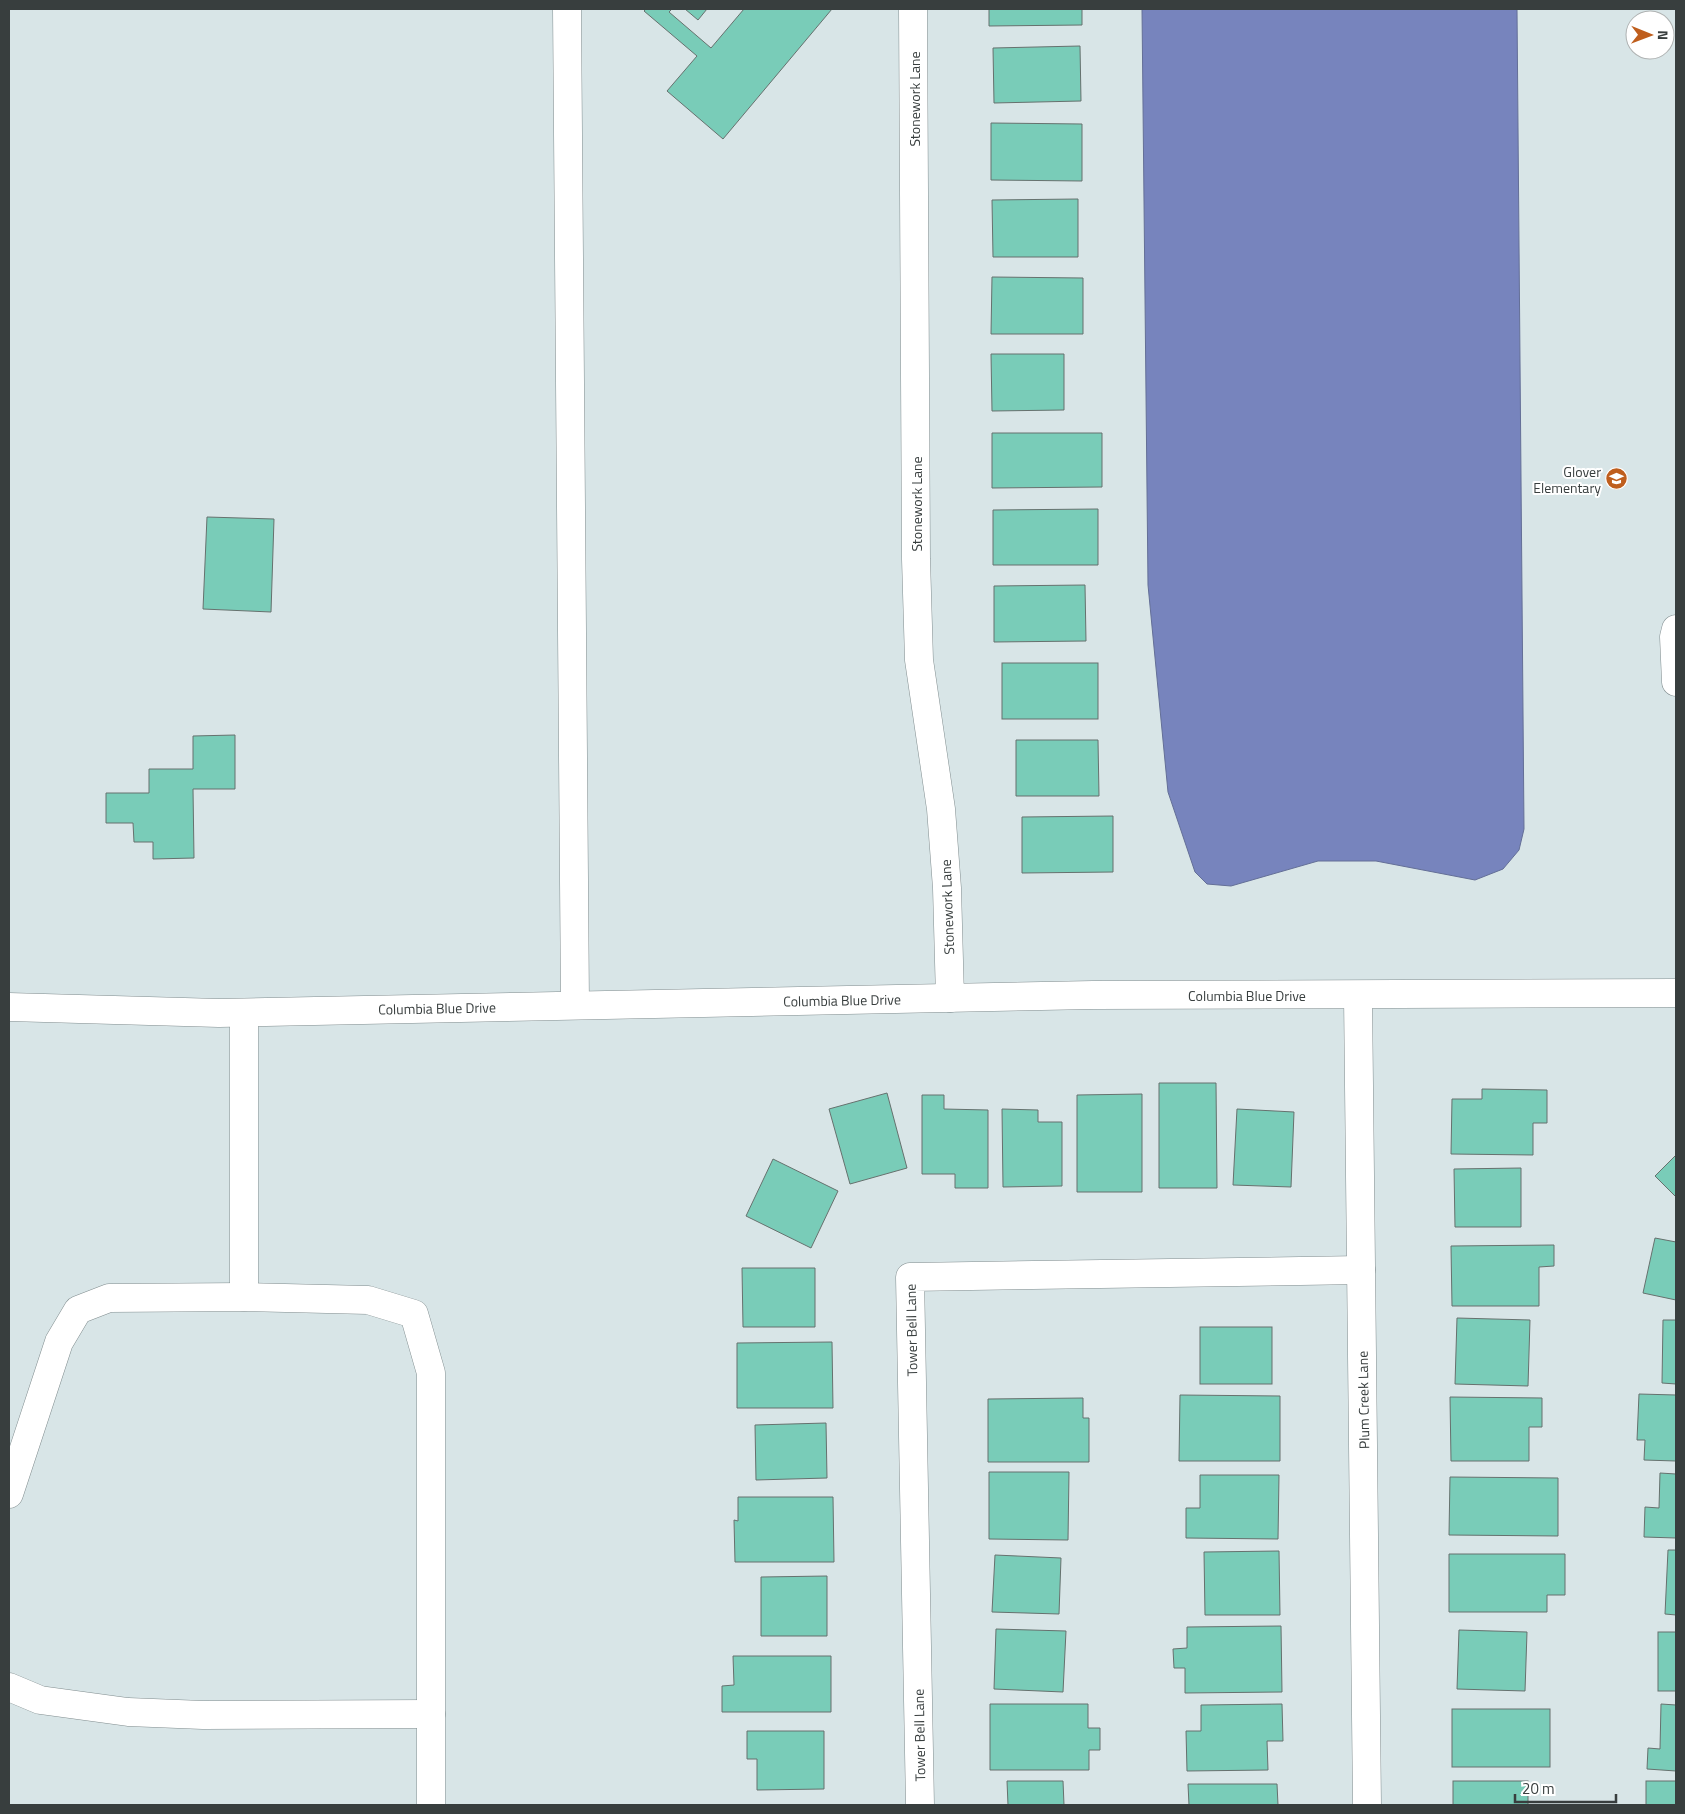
<svg xmlns="http://www.w3.org/2000/svg" width="1685" height="1814" font-family="'Titillium Web',sans-serif">
  <style>
    .water { fill: #7784bd; stroke: #646f97 }
    .building { fill: #79ccb8; stroke: #66716e }
    .lines { fill: none; stroke-linecap: round; stroke-linejoin: round }
    .minor-casing { stroke: #818d8f; stroke-width: 29 }
    .minor { stroke: #fff; stroke-width: 28 }
    .labels { text-anchor: middle; dominant-baseline: central; stroke-width: 4; stroke-linejoin: round; paint-order: stroke }
    .street-label { font-size: 14px; fill: #383e3e; stroke: #fff }
    .poi-label { font-size: 14px; fill: #383e3e; stroke: #fff; text-anchor: end }
  </style>
  <rect width="100%" height="100%" fill="#d8e5e7"/>
  <!-- water -->
  <path class="water" d="M1142,9h375l7,820 -5,21 -16,19 -28,11 -99,-19h-58l-87,25 -24,-2 -12,-12 -27,-80 -20,-207z"/>
  <!-- building -->
  <g class="building">
    <path d="M646,9h26l-3,3 42,36 33,-39h88l-109,130 -56,-48 30,-35 -53,-45z"/>
    <path d="M685,9h22l-9,11z"/>
    <path d="M989,9h93v16l-93,1z"/>
    <path d="M1080,46l1,55 -87,2 -1,-55z"/>
    <path d="M991,123l91,1v57l-91,-1z"/>
    <path d="M1078,199v58h-85l-1,-57z"/>
    <path d="M992,277l91,1v56h-92z"/>
    <path d="M991,354h73v56l-72,1z"/>
    <path d="M992,433h110v54l-110,1z"/>
    <path d="M1098,509v56h-105v-55z"/>
    <path d="M207,517l67,2 -3,93 -68,-3z"/>
    <path d="M1085,585l1,56 -92,1v-56z"/>
    <rect x="1002" y="663" width="96" height="56"/>
    <path d="M235,735v54h-42l1,69 -41,1v-17h-19l-1,-19h-27v-30h43v-24h44v-33z"/>
    <path d="M1016,740h82l1,56h-83z"/>
    <path d="M1113,816v56l-91,1v-56z"/>
    <path d="M1159,1083h57l1,105h-58z"/>
    <path d="M1482,1089l65,1v33h-14v32l-82,-1 1,-55h30z"/>
    <path d="M887,1093l20,75 -57,16 -21,-75z"/>
    <path d="M1142,1094v98h-65v-97z"/>
    <path d="M922,1095h22v14l44,1v78h-33v-14h-33z"/>
    <path d="M1002,1109l36,1v12h24v64l-59,1z"/>
    <path d="M1237,1109l57,3 -3,75 -58,-2z"/>
    <path d="M1676,1155v42l-21,-21z"/>
    <path d="M773,1159l65,32 -27,57 -65,-32z"/>
    <path d="M1521,1168v59h-66l-1,-58z"/>
    <path d="M1655,1238l21,4v58l-33,-7z"/>
    <path d="M1554,1245v21l-15,1v39h-87l-1,-60z"/>
    <path d="M742,1268h73v59h-72z"/>
    <path d="M1457,1318l73,2 -2,66 -73,-2z"/>
    <path d="M1663,1320h13v64l-14,-1z"/>
    <rect x="1200" y="1327" width="72" height="57"/>
    <path d="M832,1342l1,66h-96v-65z"/>
    <path d="M1639,1394l37,1v66l-32,-1 1,-20h-8z"/>
    <path d="M1180,1395l100,1v65h-101z"/>
    <path d="M1450,1397l92,1v29h-13v34h-78z"/>
    <path d="M1083,1398v20h6v44h-101v-63z"/>
    <path d="M826,1423l1,55 -71,2 -1,-55z"/>
    <path d="M989,1472h80l-1,68 -79,-1z"/>
    <path d="M1660,1473l16,1v64l-32,-1 1,-30 14,1z"/>
    <path d="M1200,1475h79l-1,64 -92,-1v-30h14z"/>
    <path d="M1450,1477l108,1v58l-109,-1z"/>
    <path d="M738,1497h95l1,65h-99l-1,-42 4,1z"/>
    <path d="M1668,1550h8v65l-11,-1z"/>
    <path d="M1279,1551l1,64h-75l-1,-63z"/>
    <path d="M1449,1554h116v41h-18v17h-98z"/>
    <path d="M995,1555l66,3 -2,56 -67,-2z"/>
    <path d="M827,1576v60h-66v-59z"/>
    <path d="M1281,1626l1,66 -97,1v-25h-11l-1,-19 14,-1v-21z"/>
    <path d="M996,1629l70,2 -3,61 -69,-3z"/>
    <path d="M1459,1630l68,2 -2,59 -68,-2z"/>
    <rect x="1658" y="1632" width="18" height="59"/>
    <path d="M733,1656h98v56h-109v-26l12,-1z"/>
    <path d="M990,1704h98v24h12v22h-11v20h-99z"/>
    <path d="M1282,1704l1,37h-16l1,29 -81,1 -1,-40h15v-26z"/>
    <path d="M1661,1704l15,1v66l-29,-2 1,-21 12,1z"/>
    <rect x="1452" y="1709" width="98" height="58"/>
    <path d="M747,1731h77v58l-67,1v-31h-10z"/>
    <path d="M1007,1781h56l1,24h-56z"/>
    <rect x="1453" y="1781" width="75" height="24"/>
    <rect x="1646" y="1781" width="30" height="24"/>
    <path d="M1188,1784h89l1,21h-89z"/>
  </g>
  <g class="lines">
    <defs>
      <g id="minor">
        <path d="M567,9l8,995"/>
        <path d="M913,9l3,550 3,101 22,149 6,79 3,110"/>
        <path d="M1676,629l-2,8 2,45"/>
        <path d="M1358,996l9,809"/>
        <path d="M9,1007l210,6 874,-18 583,-2"/>
        <path d="M244,1297v-284"/>
        <path d="M9,1494l50,-152 19,-32 31,-12 135,-1 124,3 46,14 17,59v432"/>
        <path d="M9,1687l31,13 88,12 75,3 228,-1"/>
        <path d="M920,1805l-10,-528 451,-7"/>
      </g>
    </defs>
    <!-- minor casing -->
    <use href="#minor" class="minor-casing"/>
    <!-- minor -->
    <use href="#minor" class="minor"/>
  </g>
  <!-- icons -->
  <defs>
    <symbol id="school-disc" viewBox="-11 -11 22 22"><circle r="9.5" fill="#bf5e1d" stroke="#fff"/><path d="M0-5L7-2L0 1L-7-2ZM-4 1L0 2.5L4 1V4Q0 6-4 4Z" fill="#fff"/></symbol>
  </defs>
  <g fill-rule="evenodd">
    <use href="#school-disc" x="1604" y="466" width="25" height="25"/>
  </g>
  <g class="labels">
    <!-- street labels -->
    <g class="street-label">
      <text transform="translate(914 99) rotate(-90)">Stonework Lane</text>
      <text transform="translate(916 504) rotate(-90)">Stonework Lane</text>
      <text transform="translate(947 907) rotate(-92)">Stonework Lane</text>
      <text x="1247" y="995">Columbia Blue Drive</text>
      <text transform="translate(842 1000) rotate(-1)">Columbia Blue Drive</text>
      <text transform="translate(437 1008) rotate(-1)">Columbia Blue Drive</text>
      <text transform="translate(911 1330) rotate(-91)">Tower Bell Lane</text>
      <text transform="translate(1363 1400) rotate(-91)">Plum Creek Lane</text>
      <text transform="translate(919 1735) rotate(-91)">Tower Bell Lane</text>
    </g>
    <!-- poi labels -->
    <g class="poi-label">
      <text x="1601" y="471">Glover<tspan x="1601" dy="16">Elementary</tspan></text>
    </g>
  </g>
  <!-- border -->
  <rect width="1685" height="1814" fill="none" stroke="#383e3e" stroke-width="20"/>
  <!-- north arrow -->
  <g transform="translate(1650 35) rotate(91)"><circle r="24" fill="#ffffff" stroke="#afb2b2"/>
  <path d="M0-4L9 19L0 12L-9 19Z" fill="#bf5e1d"/>
  <text y="-8" font-size="14" font-weight="bold" text-anchor="middle" fill="#383e3e">N</text>
  </g>
  <!-- scale -->
  <path d="M1515 1794v8h101v-8" fill="none" stroke="#383e3e" stroke-width="2.5"/>
  <text x="1522" y="1794" font-size="15" fill="#383e3e" stroke="#ffffff" stroke-width="4" paint-order="stroke">20 m</text>
</svg>
